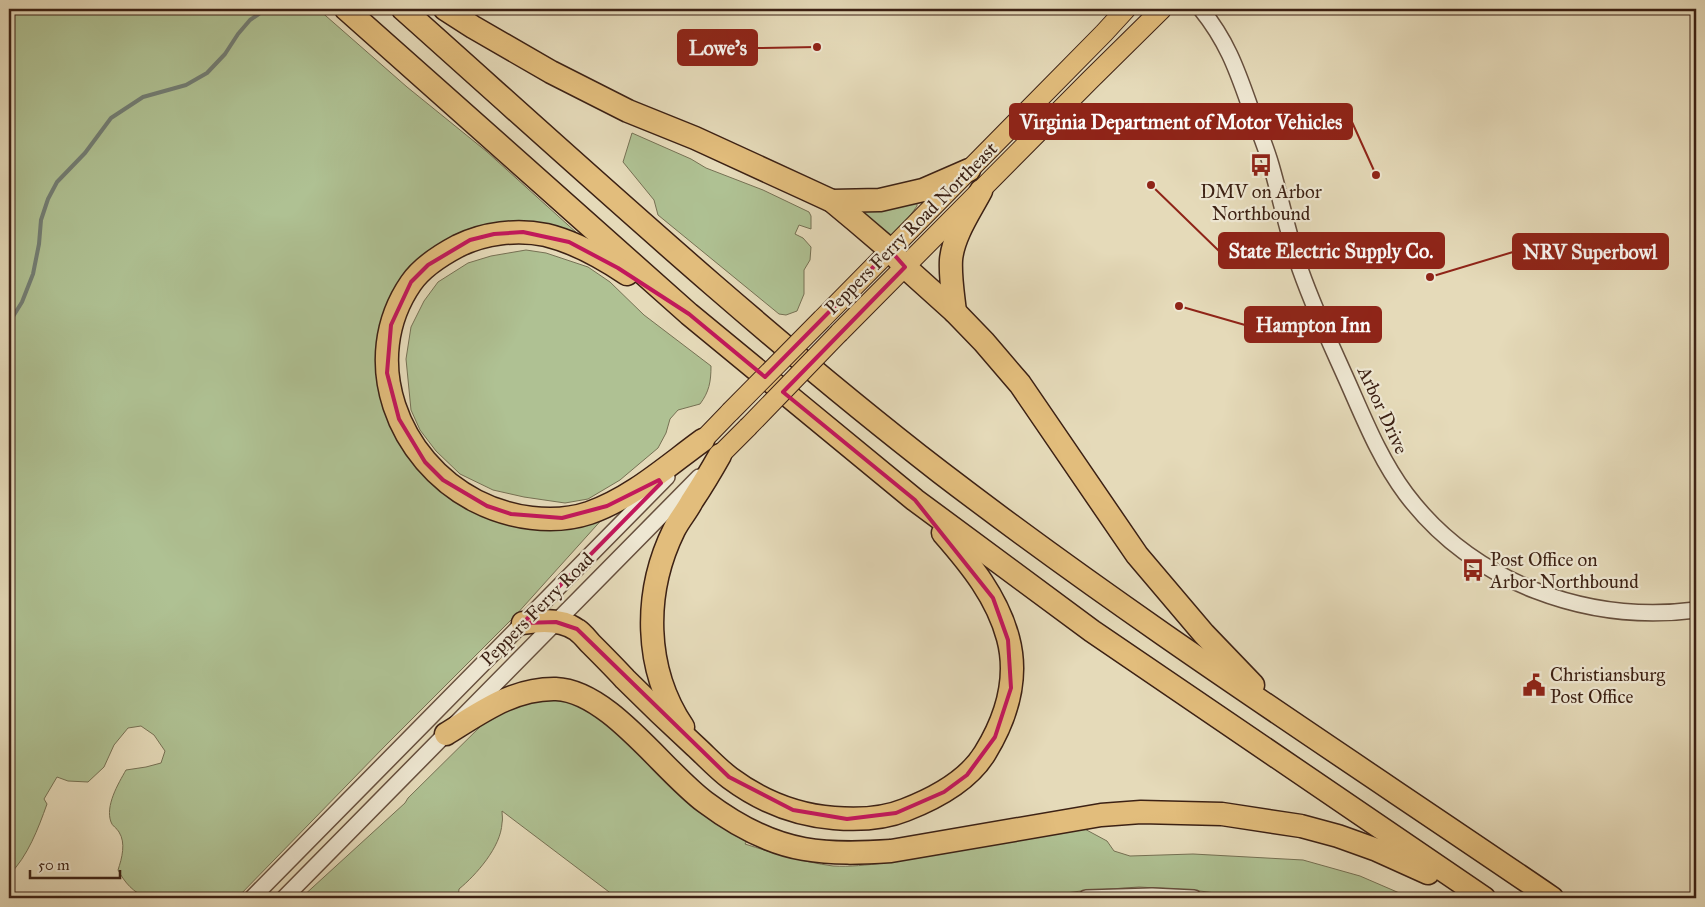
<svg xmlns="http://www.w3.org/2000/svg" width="1705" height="907" font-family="'IM FELL Great Primer',serif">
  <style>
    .green { fill: #afc193; stroke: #767154 }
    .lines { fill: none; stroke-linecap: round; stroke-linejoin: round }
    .stream { stroke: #727d74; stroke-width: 4 }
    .tertiary-casing { stroke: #664f3d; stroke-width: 18 }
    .primary-casing { stroke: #3c2114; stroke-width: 21 }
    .motorway-casing { stroke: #3c2114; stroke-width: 25 }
    .tertiary { stroke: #eee7d2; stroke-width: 15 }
    .primary { stroke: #e2bd7c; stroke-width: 19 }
    .motorway { stroke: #e2bd7c; stroke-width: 22 }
    .primary-bridge-casing { stroke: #3c2114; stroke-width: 21; stroke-linecap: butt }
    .primary-bridge { stroke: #e2bd7c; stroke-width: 19 }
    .marked { fill: none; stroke: #c2185b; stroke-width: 4; stroke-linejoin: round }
    .labels { text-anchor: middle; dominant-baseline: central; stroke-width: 4.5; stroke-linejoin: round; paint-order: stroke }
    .poi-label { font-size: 19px; fill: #3c2114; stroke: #eee7d2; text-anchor: start }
    .street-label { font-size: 19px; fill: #3c2114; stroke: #eee7d2 }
    .leader { fill: none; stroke: #8f2418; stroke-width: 2 }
    .callout-dot { fill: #8f2418; stroke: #eee7d2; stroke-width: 2 }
    .callout { fill: #8f2418; stroke: #8f2418; stroke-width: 2 }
    .callout-label { font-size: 20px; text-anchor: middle; font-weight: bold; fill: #fff }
  </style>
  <rect width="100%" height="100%" fill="#e5dab9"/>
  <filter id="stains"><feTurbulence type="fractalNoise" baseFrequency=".004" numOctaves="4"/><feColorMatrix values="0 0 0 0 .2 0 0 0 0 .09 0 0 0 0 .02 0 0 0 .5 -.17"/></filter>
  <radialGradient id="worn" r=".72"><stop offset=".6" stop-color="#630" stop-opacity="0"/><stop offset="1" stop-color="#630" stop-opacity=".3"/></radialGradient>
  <!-- green -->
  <g class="green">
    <path d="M9,9h309l89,78 79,64 102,92 -53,-13 -113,37 -41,103 69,127 155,19 -90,100 -130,130 -148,152h-90c-14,-6 -22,-15 -29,-28 4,-12 8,-27 1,-38 -2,-4 -7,-6 -8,-10 -6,-16 7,-38 15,-52l20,-3 15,-4 4,-12 -11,-16 -13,-9 -13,2 -14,17 -10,22 -16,15 -20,-1 -11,-4 -13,22 3,5c-9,25 -19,52 -38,71z"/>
    <path d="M632,133l59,26 15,9 57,22 46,22 2,4v13l-12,-4 -4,9 8,4 8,9 -1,13 -6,10v24l-7,17 -11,4 -7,-1 -121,-99 -4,-15 -31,-38z"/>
    <path d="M917,202v4l-18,25 -11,6 -31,-27z"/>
    <path d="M526,250l20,3 42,14 22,15 34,33 67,51c0,16 -2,26 -11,38l-22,6 -8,9 -4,14 -8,15 -38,32 -32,19 -23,4 -41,-6 -31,-7 -33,-16 -24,-23 -16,-21 -9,-20 -5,-51 5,-32 13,-26 14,-19 30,-19 23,-7z"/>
    <path d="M544,697l39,7 165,135 -3,5c28,9 58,18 88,22 17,1 34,-1 51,-3l197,-36 26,14 7,10 16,5 63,-2 110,6 57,16 51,22h-156l-63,-8 -53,-3 -58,4 -54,7h-410l-115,-87c0,4 1,8 0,12 -1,24 -26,52 -43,66l-1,9h-157l104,-95 3,-5 83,-82z"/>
  </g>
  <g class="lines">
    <!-- stream -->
    <path class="stream" d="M9,323l13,-21 11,-28 6,-30 2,-24 7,-21 9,-17 28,-29 26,-35 32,-21 43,-12 21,-12 18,-19 13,-20 12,-14 16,-11"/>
    <defs>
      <g id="tertiary">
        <path d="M1201,9c25,31 35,58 48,95 7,20 16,40 22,61 9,31 16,64 26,95 13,40 31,78 48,116 18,40 34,82 61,118 67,89 182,130 290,116"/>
        <path d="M252,898l415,-421"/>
        <path d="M284,898l415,-421"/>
        <path d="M1086,898l66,-2 42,2"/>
      </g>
      <g id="primary">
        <path d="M822,319l282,-286 22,-24"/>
        <path d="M839,333l251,-253 72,-71"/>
        <path d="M703,440l27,-28"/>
        <path d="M720,455l28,-28"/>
      </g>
      <g id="motorway">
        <path d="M346,9l343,305 226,186 177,131 392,267"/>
        <path d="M403,9c176,157 350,318 537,463 197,151 407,286 612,426"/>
        <path d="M445,9l28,18 78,45 77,39 67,27 111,51 26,12 24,20 34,29 15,17 50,45 29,30 36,42 117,171 67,79 49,51"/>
        <path d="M832,201l48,-1 43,-10 46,-20"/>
        <path d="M627,274c-24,-16 -52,-32 -81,-39 -29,-6 -62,-2 -88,11 -17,9 -36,21 -47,37 -53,77 -13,178 65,218 33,17 77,24 113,12 43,-15 78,-47 114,-73"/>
        <path d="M955,312c-2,-18 -5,-35 -4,-52 2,-24 19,-48 30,-69"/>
        <path d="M523,623c17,-3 39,-4 54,7 6,4 10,10 14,14 12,12 23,23 34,35 23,23 46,45 70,67 11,10 23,23 35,32 31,23 66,37 104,40 24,2 49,1 71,-8 31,-12 63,-29 80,-57 22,-36 34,-74 23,-115 -11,-41 -37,-73 -65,-105"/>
        <path d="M683,727c-39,-58 -40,-134 -9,-197 5,-10 13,-19 18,-29 10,-15 19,-30 28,-46"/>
        <path d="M446,734c34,-21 67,-46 110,-45 53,2 107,82 149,113 28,21 64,41 99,47 29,5 57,4 87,2l210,-36 40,-3 81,2 79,12 37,10 39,14 51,23"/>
      </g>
    </defs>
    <!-- tertiary casing -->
    <use href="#tertiary" class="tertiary-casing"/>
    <!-- primary casing -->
    <use href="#primary" class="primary-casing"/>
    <!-- motorway casing -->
    <use href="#motorway" class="motorway-casing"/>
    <!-- tertiary -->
    <use href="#tertiary" class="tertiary"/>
    <!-- primary -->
    <use href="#primary" class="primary"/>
    <!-- motorway -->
    <use href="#motorway" class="motorway"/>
    <defs>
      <g id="primary-bridge">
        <path d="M730,412l92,-93"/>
        <path d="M748,427l91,-94"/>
      </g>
    </defs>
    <!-- primary-bridge casing -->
    <use href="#primary-bridge" class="primary-bridge-casing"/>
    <!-- primary-bridge -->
    <use href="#primary-bridge" class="primary-bridge"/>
  </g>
  <!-- marked area -->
  <path class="marked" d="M523,232l46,10 49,26 71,46 76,63 125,-127 15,17 -122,125 132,108 78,98 15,42 3,48 -16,49 -28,38 -23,17 -48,21 -49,6 -54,-9 -64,-33 -152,-148 -21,-7 -33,1 138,-140 -2,-3 -52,26 -45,12 -51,-4 -24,-8 -44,-26 -18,-18 -26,-43 -12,-46 4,-48 20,-43 17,-17 42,-25 24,-6z"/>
  <!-- icons -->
  <defs>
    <symbol id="bus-bare" viewBox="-9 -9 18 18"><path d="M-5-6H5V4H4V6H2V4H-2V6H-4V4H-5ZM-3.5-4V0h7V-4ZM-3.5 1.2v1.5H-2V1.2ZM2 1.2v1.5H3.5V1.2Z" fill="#8f2418" stroke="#eee7d2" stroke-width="2.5" paint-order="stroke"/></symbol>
    <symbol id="civic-bare" viewBox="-9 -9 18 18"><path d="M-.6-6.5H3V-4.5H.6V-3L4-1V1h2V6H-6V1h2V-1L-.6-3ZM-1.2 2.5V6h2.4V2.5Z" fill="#8f2418" stroke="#eee7d2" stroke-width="2.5" paint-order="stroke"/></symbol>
  </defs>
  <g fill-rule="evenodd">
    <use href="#bus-bare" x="1245" y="149" width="32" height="32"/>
    <use href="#bus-bare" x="1457" y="554" width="32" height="32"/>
    <use href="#civic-bare" x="1518" y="669" width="32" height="32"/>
  </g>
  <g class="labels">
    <!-- poi labels -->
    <g class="poi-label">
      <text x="1261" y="191" text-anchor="middle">DMV on Arbor<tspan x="1261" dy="22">Northbound</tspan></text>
      <text x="1490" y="559">Post Office on<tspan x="1490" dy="22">Arbor Northbound</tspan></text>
      <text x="1550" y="674">Christiansburg<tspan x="1550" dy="22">Post Office</tspan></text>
    </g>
    <!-- street labels -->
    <g class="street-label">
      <text transform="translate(911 228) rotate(-45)">Peppers Ferry Road Northeast</text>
      <text transform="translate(1383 410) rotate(65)">Arbor Drive</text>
      <text transform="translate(537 609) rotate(-45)">Peppers Ferry Road</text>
    </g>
  </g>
  <!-- callouts -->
  <path class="leader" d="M817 47L757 48M1376 175L1352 122M1151 185L1219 251M1430 277L1513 252M1179 306L1245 325"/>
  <g class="callout-dot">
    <circle cx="817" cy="47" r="5"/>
    <circle cx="1376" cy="175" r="5"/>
    <circle cx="1151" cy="185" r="5"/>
    <circle cx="1430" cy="277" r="5"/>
    <circle cx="1179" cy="306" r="5"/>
  </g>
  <g class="callout">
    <rect x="678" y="30" width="79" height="35" rx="5"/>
    <rect x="1010" y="104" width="342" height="35" rx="5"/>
    <rect x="1219" y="233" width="225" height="35" rx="5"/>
    <rect x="1513" y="234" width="155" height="35" rx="5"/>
    <rect x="1245" y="307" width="136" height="35" rx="5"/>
  </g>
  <g class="callout-label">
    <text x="718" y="55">Lowe's</text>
    <text x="1181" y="129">Virginia Department of Motor Vehicles</text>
    <text x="1331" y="258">State Electric Supply Co.</text>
    <text x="1590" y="259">NRV Superbowl</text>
    <text x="1313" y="332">Hampton Inn</text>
  </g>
  <!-- margin -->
  <rect width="1705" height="907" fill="none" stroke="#e5dab9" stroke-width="30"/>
  <rect x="10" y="10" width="1685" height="887" fill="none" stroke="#3c2114" stroke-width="2.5"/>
  <rect x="15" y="15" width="1675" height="877" fill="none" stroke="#3c2114"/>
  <!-- scale -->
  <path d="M30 870v8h90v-8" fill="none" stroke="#3c2114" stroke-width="2.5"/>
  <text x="38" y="870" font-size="15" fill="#3c2114" stroke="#eee7d2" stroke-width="4" paint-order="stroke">50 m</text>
  <rect width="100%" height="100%" filter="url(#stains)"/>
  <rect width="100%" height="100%" fill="url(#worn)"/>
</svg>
